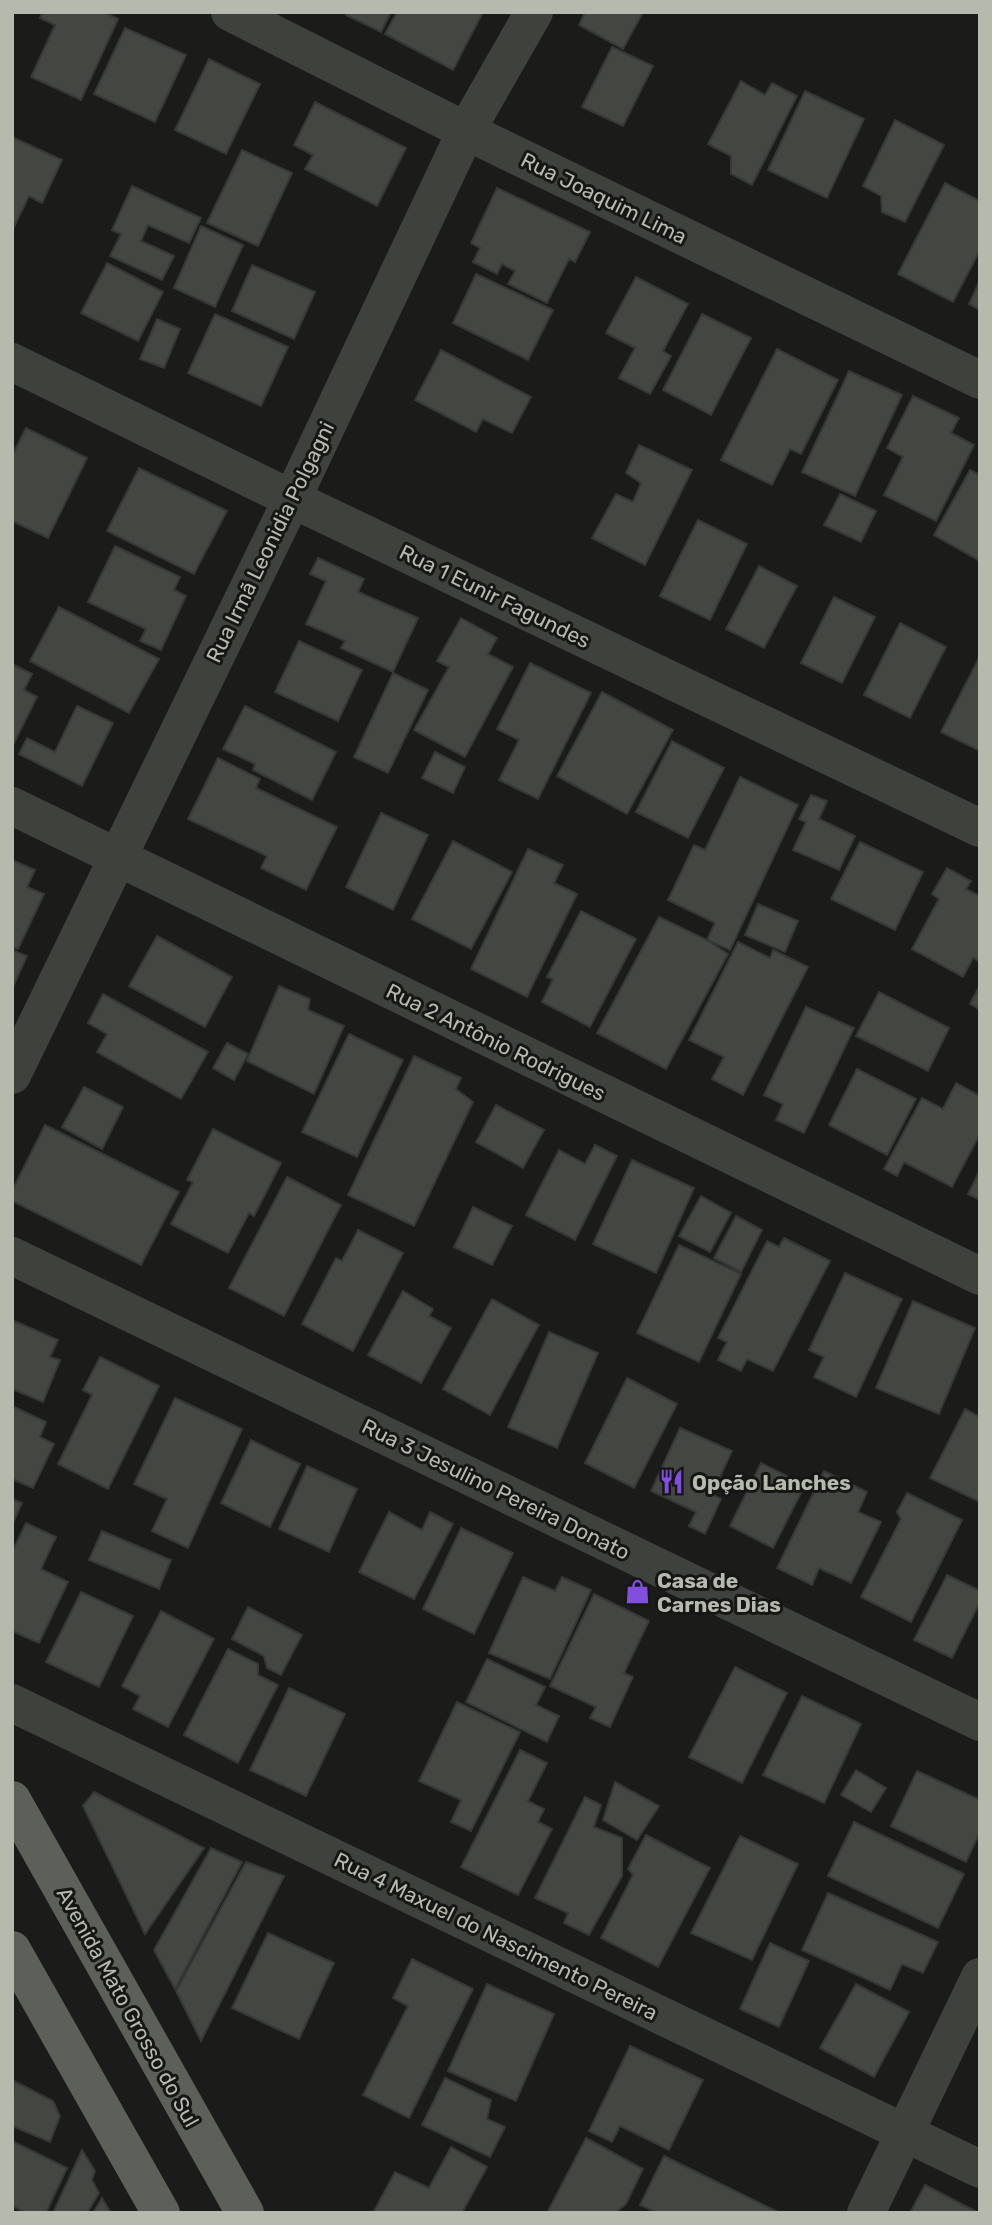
<svg xmlns="http://www.w3.org/2000/svg" width="992" height="2225" font-family="Rubik,sans-serif">
  <style>
    .building { fill: #444642; stroke: #363835; stroke-width: 2 }
    .lines { fill: none; stroke-linecap: round; stroke-linejoin: round }
    .minor { stroke: #3e413c; stroke-width: 38 }
    .major { stroke: #5c6058; stroke-width: 38 }
    .labels { text-anchor: middle; dominant-baseline: central; stroke-width: 6; stroke-linejoin: round; paint-order: stroke }
    .street-label { font-size: 21px; fill: #b6baae; stroke: #161715 }
    .poi-label { font-size: 21px; font-weight: bold; fill: #b6baae; stroke: #161715; text-anchor: start }
  </style>
  <rect width="100%" height="100%" fill="#1b1c1a"/>
  <!-- building -->
  <g class="building">
    <path d="M43,12h61l14,7 -37,81 -50,-23 24,-52 -15,-7z"/>
    <path d="M348,12h43l-10,20 -35,-17z"/>
    <path d="M397,12h86l-30,58 -68,-36z"/>
    <path d="M585,12h58l-20,37 -44,-24z"/>
    <path d="M125,28l61,27 -31,67 -61,-28z"/>
    <path d="M612,47l41,19 -30,60 -41,-19z"/>
    <path d="M209,59l51,25 -34,70 -51,-24z"/>
    <path d="M741,81l24,14 7,-12 25,13 -45,89 -21,-11v-18l-23,-12z"/>
    <path d="M805,91l59,28 -37,79 -59,-28z"/>
    <path d="M315,102l91,46 -29,58 -72,-37 8,-14 -19,-10z"/>
    <path d="M895,120l49,25 -39,77 -23,-10 -1,-16 -18,-10z"/>
    <path d="M12,137l50,23 -20,43 -13,-7 -17,35z"/>
    <path d="M242,150l50,23 -34,73 -51,-23z"/>
    <path d="M945,183l35,18v49l-27,52 -55,-28z"/>
    <path d="M132,186l69,32 -12,25 -41,-18 -7,16 33,15 -12,24 -52,-24 11,-22 -9,-4z"/>
    <path d="M497,188l93,44 -15,30 -6,-3 -22,44 -39,-19 7,-13 -13,-7 -5,10 -24,-12 7,-14 -9,-5z"/>
    <path d="M201,226l42,19 -28,62 -41,-19z"/>
    <path d="M107,263l56,29 -25,49 -57,-28z"/>
    <path d="M252,265l63,27 -21,47 -62,-28z"/>
    <path d="M476,274l77,36 -25,50 -75,-37z"/>
    <path d="M636,277l52,27 -25,47 8,5 -21,38 -31,-16 16,-30 -29,-15z"/>
    <path d="M980,280v30l-11,-6z"/>
    <path d="M215,314l73,33 -27,59 -73,-33z"/>
    <path d="M702,314l49,24 -40,77 -48,-25z"/>
    <path d="M157,319l23,10 -16,39 -24,-9z"/>
    <path d="M777,349l61,31 -37,74 -11,-5 -18,36 -51,-25z"/>
    <path d="M441,350l90,47 -19,36 -29,-14 -7,13 -61,-32z"/>
    <path d="M849,371l53,24 -47,101 -53,-24z"/>
    <path d="M913,396l46,22 -8,15 23,12 -38,76 -52,-26 19,-38 -16,-9z"/>
    <path d="M26,428l61,30 -39,80 -36,-17v-65z"/>
    <path d="M639,445l53,25 -47,95 -53,-27 24,-44 17,8 8,-19 -15,-10z"/>
    <path d="M139,468l88,43 -33,63 -87,-43z"/>
    <path d="M970,470l10,5v86l-46,-26z"/>
    <path d="M840,494l36,17 -15,31 -37,-17z"/>
    <path d="M698,520l49,24 -37,76 -50,-24z"/>
    <path d="M115,546l65,31 -6,13 12,6 -25,54 -21,-9 6,-12 -58,-27z"/>
    <path d="M318,558l46,21 -6,13 60,26 -25,54 -52,-24 4,-7 -39,-17 20,-43 -16,-7z"/>
    <path d="M759,566l38,20 -33,62 -38,-19z"/>
    <path d="M834,597l41,20 -33,66 -41,-20z"/>
    <path d="M59,607l100,52 -30,54 -99,-52z"/>
    <path d="M461,618l36,20 -9,16 25,13 -48,90 -51,-27 35,-63 -12,-6z"/>
    <path d="M900,623l46,24 -36,71 -46,-23z"/>
    <path d="M299,641l63,29 -24,51 -63,-29z"/>
    <path d="M980,656v95l-39,-19z"/>
    <path d="M530,663l61,30 -53,106 -39,-19 20,-40 -22,-11z"/>
    <path d="M12,664l20,10 -8,16 13,7 -25,50z"/>
    <path d="M393,673l35,17 -40,83 -34,-16z"/>
    <path d="M602,692l71,38 -46,84 -70,-38z"/>
    <path d="M77,706l36,17 -31,63 -63,-32 8,-16 28,14z"/>
    <path d="M245,706l91,46 -24,48 -59,-30 2,-6 -32,-15z"/>
    <path d="M672,741l52,27 -36,70 -52,-26z"/>
    <path d="M435,752l30,15 -12,26 -31,-15z"/>
    <path d="M218,758l42,21 -4,9 81,39 -31,63 -45,-22 6,-12 -79,-37z"/>
    <path d="M740,777l58,28 -68,145 -23,-10 8,-17 -47,-23 26,-55 11,5z"/>
    <path d="M811,795l16,6 -8,18 36,17 -16,34 -46,-20 13,-28 -7,-3z"/>
    <path d="M381,813l47,22 -35,75 -47,-23z"/>
    <path d="M453,841l59,31 -41,77 -59,-30z"/>
    <path d="M860,842l63,30 -28,58 -64,-31z"/>
    <path d="M528,849l35,16 -9,18 23,11 -50,103 -56,-28z"/>
    <path d="M12,860l23,10 -8,17 17,7 -26,55 -6,-2z"/>
    <path d="M947,868l24,13 -5,8 14,7v66l-7,-4 -10,19 -51,-28 27,-50 -7,-5z"/>
    <path d="M758,904l40,17 -13,31 -40,-17z"/>
    <path d="M581,911l55,28 -46,88 -48,-25 11,-23 -6,-2z"/>
    <path d="M659,917l48,23 21,14 -62,115 -69,-36z"/>
    <path d="M157,936l75,41 -27,50 -76,-41z"/>
    <path d="M738,942l32,16 3,-8 35,17 -65,128 -31,-16 12,-22 -35,-17z"/>
    <path d="M12,950l15,6 -15,33z"/>
    <path d="M980,985v25l-10,-6z"/>
    <path d="M279,986l31,13 -2,11 36,16 -30,68 -67,-33z"/>
    <path d="M879,992l70,36 -21,43 -72,-35z"/>
    <path d="M103,994l105,58 -27,47 -84,-47 10,-18 -19,-11z"/>
    <path d="M806,1007l48,21 -50,105 -28,-13 7,-16 -19,-9z"/>
    <path d="M349,1034l54,26 -46,97 -55,-25z"/>
    <path d="M227,1043l21,11 -14,26 -21,-12z"/>
    <path d="M414,1056l47,22 -5,11 17,13 -59,124 -66,-31z"/>
    <path d="M857,1069l59,30 -29,56 -58,-30z"/>
    <path d="M956,1083l24,13v38l-28,53 -48,-25 -7,14 -13,-7 38,-71 21,11z"/>
    <path d="M84,1087l39,20 -21,42 -40,-22z"/>
    <path d="M496,1105l48,25 -21,38 -47,-26z"/>
    <path d="M45,1125l134,67 -38,73 -129,-64v-10z"/>
    <path d="M213,1129l68,34 -27,53 -5,-3 -21,40 -57,-29 22,-42 -6,-2z"/>
    <path d="M595,1145l22,11 -42,84 -49,-25 33,-65 26,14z"/>
    <path d="M632,1160l62,28 -38,85 -63,-29z"/>
    <path d="M980,1170v30l-12,-6z"/>
    <path d="M287,1177l54,28 -57,111 -55,-28z"/>
    <path d="M701,1196l30,17 -21,39 -31,-16z"/>
    <path d="M473,1207l39,19 -20,39 -38,-18z"/>
    <path d="M736,1216l26,14 -21,42 -27,-14z"/>
    <path d="M358,1230l45,23 -50,98 -51,-27 34,-66 6,3z"/>
    <path d="M784,1238l46,23 -57,110 -26,-12 -6,12 -23,-11 9,-18 -9,-4 49,-97 12,6z"/>
    <path d="M679,1245l62,29 -42,88 -62,-29z"/>
    <path d="M845,1273l57,26 -46,98 -42,-20 10,-20 -15,-7z"/>
    <path d="M403,1291l30,18 -4,7 22,12 -30,55 -53,-28z"/>
    <path d="M492,1299l47,26 -49,90 -47,-26z"/>
    <path d="M913,1301l62,27 -36,86 -63,-26z"/>
    <path d="M12,1320l46,20 -8,17 10,3 -17,42 -31,-13z"/>
    <path d="M549,1332l49,21 -41,95 -49,-21z"/>
    <path d="M100,1357l59,29 -51,103 -50,-25 34,-69 -9,-5z"/>
    <path d="M627,1378l50,26 -43,84 -49,-25z"/>
    <path d="M175,1398l67,31 -54,119 -36,-17 15,-32 -33,-15z"/>
    <path d="M12,1406l34,16 -6,15 14,7 -21,44 -21,-9z"/>
    <path d="M965,1409l15,8v85l-50,-24z"/>
    <path d="M680,1428l52,23 -20,43 9,5 -16,35 -16,-8 7,-14 -45,-21z"/>
    <path d="M251,1440l49,24 -30,63 -49,-24z"/>
    <path d="M761,1463l44,22 -32,63 -43,-22z"/>
    <path d="M307,1466l50,23 -28,63 -50,-23z"/>
    <path d="M824,1471l43,21 -9,20 23,10 -30,61 -32,-15 -7,17 -35,-17z"/>
    <path d="M907,1493l55,27 -51,102 -50,-25 40,-78 -4,-7z"/>
    <path d="M12,1499l10,4 -10,22z"/>
    <path d="M389,1512l33,18 8,-18 23,12 -39,75 -55,-27z"/>
    <path d="M26,1523l30,14 -15,32 27,13 -29,61 -27,-12v-79z"/>
    <path d="M461,1528l52,25 -39,81 -51,-25z"/>
    <path d="M102,1531l69,29 -12,29 -70,-29z"/>
    <path d="M947,1575l33,16v11l-28,56 -38,-18z"/>
    <path d="M523,1577l32,14 7,-14 29,13 -41,89 -61,-26z"/>
    <path d="M81,1592l52,24 -34,71 -53,-25z"/>
    <path d="M594,1594l55,27 -25,52 9,4 -23,50 -20,-9 6,-11 -46,-21z"/>
    <path d="M248,1607l54,28 -21,40 -14,-7 -3,-12 -32,-17z"/>
    <path d="M161,1611l53,28 -46,88 -35,-18 7,-13 -18,-10z"/>
    <path d="M228,1649l30,15v11l20,10 -40,78 -54,-28z"/>
    <path d="M487,1659l58,28 -9,18 23,11 -12,26 -81,-40z"/>
    <path d="M735,1667l52,26 -45,90 -53,-26z"/>
    <path d="M289,1688l56,26 -39,82 -56,-26z"/>
    <path d="M802,1696l59,28 -37,79 -61,-28z"/>
    <path d="M457,1702l63,30 -49,99 -20,-9 10,-22 -42,-19z"/>
    <path d="M520,1750l27,13 -19,38 16,8 -6,13 14,7 -34,66 -57,-28z"/>
    <path d="M856,1770l30,18 -15,24 -30,-17z"/>
    <path d="M917,1771l63,29v32l-14,30 -75,-36z"/>
    <path d="M615,1782l44,24 -22,34 -34,-20z"/>
    <path d="M94,1792l110,56 -59,86 -62,-128z"/>
    <path d="M585,1797l16,8 -7,22 28,11v38l-33,59 -25,-12 4,-10 -33,-15z"/>
    <path d="M854,1822l110,52 -26,54 -110,-52z"/>
    <path d="M646,1835l64,33 -52,99 -57,-29 32,-63 -5,-6z"/>
    <path d="M740,1836l58,28 -46,96 -61,-27z"/>
    <path d="M211,1848l31,14 -67,127 -21,-39z"/>
    <path d="M246,1862l38,14 -83,165 -25,-50z"/>
    <path d="M828,1893l110,49 -15,31 -21,-9 -12,26 -88,-40z"/>
    <path d="M268,1933l66,30 -35,76 -67,-31z"/>
    <path d="M770,1943l39,18 -30,66 -39,-18z"/>
    <path d="M412,1959l61,30 -64,129 -46,-23 45,-89 -15,-8z"/>
    <path d="M487,1984l67,30 -38,87 -68,-30z"/>
    <path d="M856,1984l53,28 -35,65 -54,-29z"/>
    <path d="M630,2046l73,34 -34,70 -49,-24 -8,16 -23,-11z"/>
    <path d="M445,2078l46,22 -4,19 18,8 -15,30 -68,-32z"/>
    <path d="M14,2081l39,20 7,15 -10,26 -38,-16z"/>
    <path d="M586,2138l57,31 -17,35 -11,9h-68z"/>
    <path d="M12,2141l55,27 -21,45h-20l-14,-7z"/>
    <path d="M451,2147l36,20 -25,46h-89l22,-41 34,16z"/>
    <path d="M82,2150l13,21 -3,9 7,13 -12,20h-34z"/>
    <path d="M664,2156l116,57h-122l-18,-8z"/>
    <path d="M925,2185l54,28h-69z"/>
    <path d="M102,2198l9,15h-18z"/>
  </g>
  <g class="lines">
    <!-- minor -->
    <g class="minor">
      <path d="M230,12l236,119 514,249"/>
      <path d="M12,362l280,137 688,329"/>
      <path d="M12,806l968,470"/>
      <path d="M12,1075l280,-576 174,-368 68,-119"/>
      <path d="M12,1256l968,466"/>
      <path d="M12,1703l968,466"/>
      <path d="M866,2213l114,-236"/>
    </g>
    <!-- major -->
    <g class="major">
      <path d="M12,1800l233,413"/>
      <path d="M12,1950l149,263"/>
    </g>
  </g>
  <!-- icons -->
  <defs>
    <symbol id="restaurant-bare" viewBox="-9 -9 18 18"><path d="M-5-6h1v4h1v-4h1v4h1v-4h1v5L-1.5 .5V6h-2V.5L-5-1ZM5-6V6H3V1.5H1.5Q1.5-4 5-6Z" fill="#804fe0" stroke="#161715" stroke-width="2.5" paint-order="stroke"/></symbol>
    <symbol id="shop-bare" viewBox="-9 -9 18 18"><path d="M-5-2.5h2.3a2.7 3.5 0 0 1 5.4 0H5L5.5 6h-11ZM-1.5-2.5h3a1.5 2.3 0 0 0-3 0Z" fill="#804fe0" stroke="#161715" stroke-width="2.5" paint-order="stroke"/></symbol>
  </defs>
  <g fill-rule="evenodd">
    <use href="#restaurant-bare" x="654" y="1464" width="35" height="35"/>
    <use href="#shop-bare" x="620" y="1574" width="35" height="35"/>
  </g>
  <g class="labels">
    <!-- street labels -->
    <g class="street-label">
      <text transform="translate(604 198) rotate(26)">Rua Joaquim Lima</text>
      <text transform="translate(270 542) rotate(-64)">Rua Irmã Leonidia Polgagni</text>
      <text transform="translate(495 596) rotate(26)">Rua 1 Eunir Fagundes</text>
      <text transform="translate(496 1042) rotate(26)">Rua 2 Antônio Rodrigues</text>
      <text transform="translate(496 1489) rotate(26)">Rua 3 Jesulino Pereira Donato</text>
      <text transform="translate(496 1936) rotate(26)">Rua 4 Maxuel do Nascimento Pereira</text>
      <text transform="translate(128 2007) rotate(61)">Avenida Mato Grosso do Sul</text>
    </g>
    <!-- poi labels -->
    <g class="poi-label">
      <text x="692" y="1482">Opção Lanches</text>
      <text x="657" y="1580">Casa de<tspan x="657" dy="24">Carnes Dias</tspan></text>
    </g>
  </g>
  <!-- border -->
  <rect width="992" height="2225" fill="none" stroke="#b6baae" stroke-width="28"/>
</svg>
